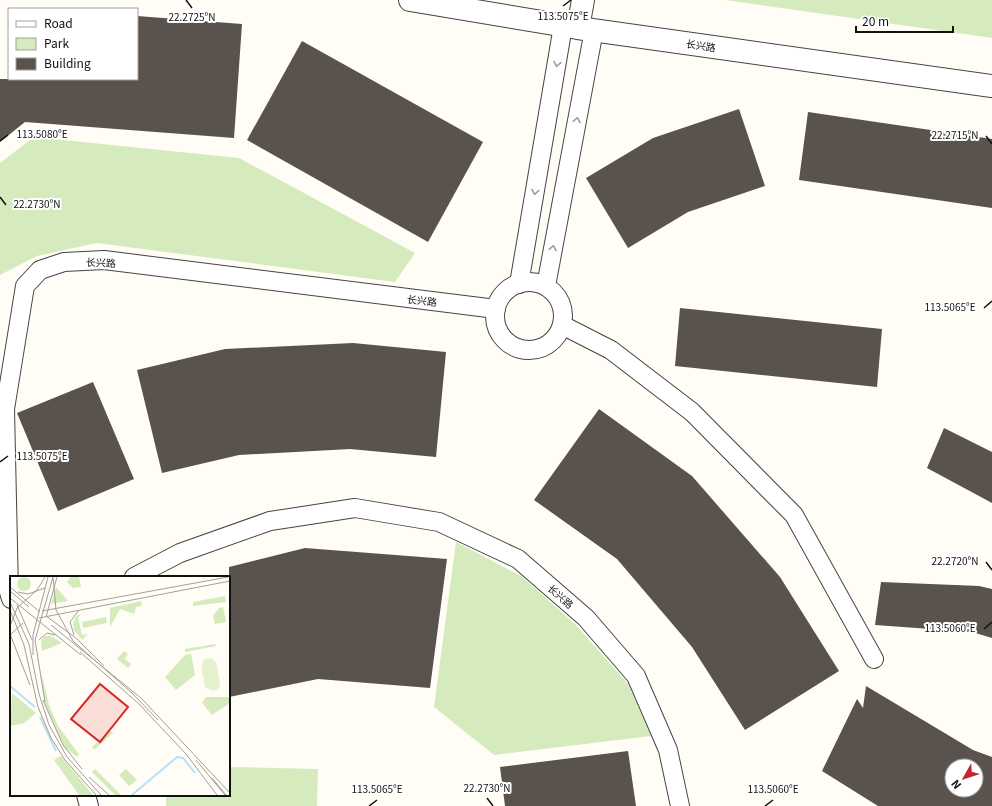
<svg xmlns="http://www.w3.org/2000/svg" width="992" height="806" font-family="Georgia,'Noto Sans SC',serif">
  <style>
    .green { fill: #d5ebbd }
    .building { fill: #5a524d; fill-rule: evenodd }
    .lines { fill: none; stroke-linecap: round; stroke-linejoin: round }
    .service-casing { stroke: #444; stroke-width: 20 }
    .minor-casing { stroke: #444; stroke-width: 24 }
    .service { stroke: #fff; stroke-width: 18 }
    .minor { stroke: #fff; stroke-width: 22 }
    .oneway { stroke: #a0a0a0 }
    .ticks { fill: none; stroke: #111; stroke-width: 1.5 }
    .labels { text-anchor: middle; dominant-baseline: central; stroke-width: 4; stroke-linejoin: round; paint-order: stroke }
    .street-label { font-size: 10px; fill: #111; stroke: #fff }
    .inset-river { fill: none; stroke: #b9e0f7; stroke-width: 2 }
    .inset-road { fill: none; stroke: #a09f9a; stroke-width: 1 }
    .view { fill: #d62828; fill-opacity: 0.15; stroke: #d62828; stroke-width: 2 }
    .inset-edge { fill: none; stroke: #111; stroke-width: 2 }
    .ticks-label { font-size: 10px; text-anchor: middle; fill: #111; stroke: #fff; stroke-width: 4; stroke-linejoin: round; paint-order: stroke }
  </style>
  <rect width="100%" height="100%" fill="#fffdf5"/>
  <!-- green -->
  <g class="green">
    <path d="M725,0h267v38z"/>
    <path d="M34,137l205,21 176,95 -20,29 -298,-39 -60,13 -37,19v-112z"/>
    <path d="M456,542l65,34 54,48 53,60 23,52 -157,19 -60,-48z"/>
    <path d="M229,767l89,2 -1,37h-151v-11h63z"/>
  </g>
  <!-- building -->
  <g class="building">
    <path d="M137,16l105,8 -8,114 -209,-16 -25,20v-63h137z"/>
    <path d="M302,41l181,101 -55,100 -181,-102z"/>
    <path d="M739,109l26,77 -77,26 -60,36 -42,-70 67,-40z"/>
    <path d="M808,112l184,27v69l-193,-28z"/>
    <path d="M680,308l202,21 -5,58 -202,-21z"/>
    <path d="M353,343l93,9 -10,105 -86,-8 -111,6 -77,18 -25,-103 88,-21z"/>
    <path d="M93,382l41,97 -76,32 -41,-98z"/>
    <path d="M599,409l93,67 88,101 59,94 -94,59 -53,-83 -75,-88 -83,-59z"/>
    <path d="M944,428l48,24v51l-65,-35z"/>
    <path d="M305,548l142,11 -17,129 -112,-9 -89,18v-130z"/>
    <path d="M881,582l98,4 13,3v49l-20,-6 -97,-7z"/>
    <path d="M866,686l107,64 19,7v49h-114l-56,-35 35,-72 6,9zM952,766h24v24h-24z"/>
    <path d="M628,751l8,55h-131l-5,-39z"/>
  </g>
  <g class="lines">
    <defs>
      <g id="service">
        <circle cx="529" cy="316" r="34"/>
        <path d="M519,284l44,-258"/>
        <path d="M546,286l48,-256"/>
        <path d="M562,325l49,25 81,62 102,103 80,144"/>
        <path d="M134,577l46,-24 90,-32 85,-13 84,14 79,37 68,59 50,58 32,74 12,56"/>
        <path d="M11,599l-2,-7 -4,-183 20,-123 15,-16 24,-8 40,-2 392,49"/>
        <path d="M86,795l3,11"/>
      </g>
      <g id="minor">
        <path d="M410,0l168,28 414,58"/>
        <path d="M578,28l5,-28"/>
      </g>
    </defs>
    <!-- service casing -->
    <use href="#service" class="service-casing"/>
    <!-- minor casing -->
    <use href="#minor" class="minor-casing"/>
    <!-- service -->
    <use href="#service" class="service"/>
    <!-- minor -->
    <use href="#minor" class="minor"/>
  </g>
  <!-- one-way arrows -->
  <defs><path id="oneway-chevron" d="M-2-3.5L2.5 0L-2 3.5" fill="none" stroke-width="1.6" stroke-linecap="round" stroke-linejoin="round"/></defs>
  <g class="oneway">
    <use href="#oneway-chevron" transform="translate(557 64) rotate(100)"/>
    <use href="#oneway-chevron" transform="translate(577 120) rotate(-79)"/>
    <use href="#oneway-chevron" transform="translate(535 192) rotate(100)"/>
    <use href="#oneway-chevron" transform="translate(553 248) rotate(-79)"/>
  </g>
  <!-- ticks -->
  <path class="ticks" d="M186,0l6,8M563,6l8,-6M986,136l6,8M0,141l8,-6M0,197l6,8M984,308l8,-7M0,462l8,-6M986,562l6,8M984,629l8,-7M487,798l6,8M369,806l8,-6M765,806l8,-6"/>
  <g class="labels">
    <!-- street labels -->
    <g class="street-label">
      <text transform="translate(701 45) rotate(8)">长兴路</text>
      <text transform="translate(101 262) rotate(2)">长兴路</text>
      <text transform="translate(422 300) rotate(7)">长兴路</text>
      <text transform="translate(561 596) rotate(41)">长兴路</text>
    </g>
  </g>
  <!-- overview -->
  <g transform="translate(10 576)">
    <rect width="220" height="220" fill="#fffdf5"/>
    <path d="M7 8a7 7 0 1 1 14 0a7 7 0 1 1-14 0ZM60,1h9l2,10 -8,1 -6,-6zM46,11l12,14 -17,3zM215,20l1,6 -33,4v-4zM131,25l1,5 -6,1 -2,7 -14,-5 -10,18v-19zM213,31l3,15 -11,2 -2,-8 6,-8zM71,38l-3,4 4,17 6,-1 -6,6 -8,-10 -1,-6 3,-8zM96,41l1,6 -24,5 -1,-6zM35,60h6l11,7 -20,8 -1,-10zM205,68l1,2 -31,6v-3zM114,75l4,3 -3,5 6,5 -3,4 -11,-9zM181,78l4,21 -19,15 -11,-13 20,-22zM31,96l8,33 9,21 21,28 -2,3 -13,-10 -19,-43zM2,117l24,20 -12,10 -14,3zM196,121h24v6l-18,12 -10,-12zM100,154l3,3 -19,17 -2,-3zM51,180l32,39h-14l-25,-35zM85,193l26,26h-6l-23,-23zM116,193l11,11 -8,6 -10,-11z" fill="#d5ebbd"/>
    <path d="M201,82l5,4 4,20 -1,6 -5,3 -9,-4 -4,-21 3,-7z" fill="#e6f2cf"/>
    <path class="inset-river" d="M0,110l25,21M30,141l16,34M122,219l45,-38 6,1 12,15"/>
    <path class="inset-road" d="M43,1l3,33 17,31 59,52 26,27M0,11l30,25M0,15l19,16M8,16l10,2 17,-6M0,22l71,57M0,26l19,42 10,50 10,31 18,32 34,38M7,29l15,35M0,34l14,35 14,62 13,31 14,22 31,35M32,35l186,-34M36,40l30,22 28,28M36,41l11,-40M29,42l191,-37M41,49l90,73 89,95M0,50l7,-18 20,-18 8,-13M0,58l20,51M0,59l13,-12M64,59l-4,-13 9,-12M29,64l8,-7 8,2M70,76l59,52 47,50 31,41M23,79v-20l15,-58M33,124l20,45 19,24M35,126l-10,-62 18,-63M186,184l29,35M79,201l20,18M202,202l14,17"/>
    <path class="view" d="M90,108l28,23 -28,35 -29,-23z"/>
    <rect width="220" height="220" class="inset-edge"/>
  </g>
  <g class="ticks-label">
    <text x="563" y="20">113.5075°E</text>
    <text x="192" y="21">22.2725°N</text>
    <text x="42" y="138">113.5080°E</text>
    <text x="955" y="139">22.2715°N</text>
    <text x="37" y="208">22.2730°N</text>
    <text x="950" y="311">113.5065°E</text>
    <text x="42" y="460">113.5075°E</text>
    <text x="955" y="565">22.2720°N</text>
    <text x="950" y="632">113.5060°E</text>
    <text x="487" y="792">22.2730°N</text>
    <text x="377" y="793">113.5065°E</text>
    <text x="773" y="793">113.5060°E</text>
  </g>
  <!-- legend -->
  <rect x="8" y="8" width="130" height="72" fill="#ffffff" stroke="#a0a0a0"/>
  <rect x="16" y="21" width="20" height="6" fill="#ffffff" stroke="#a0a0a0"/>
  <text x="44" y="28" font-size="12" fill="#111111">Road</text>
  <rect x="16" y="38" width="20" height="12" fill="#d5ebbd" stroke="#a0a0a0"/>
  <text x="44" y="48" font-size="12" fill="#111111">Park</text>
  <rect x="16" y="58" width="20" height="12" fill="#5a524d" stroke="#a0a0a0"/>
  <text x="44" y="68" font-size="12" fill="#111111">Building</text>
  <!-- north arrow -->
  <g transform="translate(964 778) rotate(231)"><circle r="19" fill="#ffffff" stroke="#a0a0a0"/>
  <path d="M0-3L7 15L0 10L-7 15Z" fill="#c4262e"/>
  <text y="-6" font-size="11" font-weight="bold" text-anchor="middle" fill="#111111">N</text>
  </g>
  <!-- scale -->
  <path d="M856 26v6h97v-6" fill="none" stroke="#111111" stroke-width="2"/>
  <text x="862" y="26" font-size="12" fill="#111111" stroke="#ffffff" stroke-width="3" paint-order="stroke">20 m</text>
</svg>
